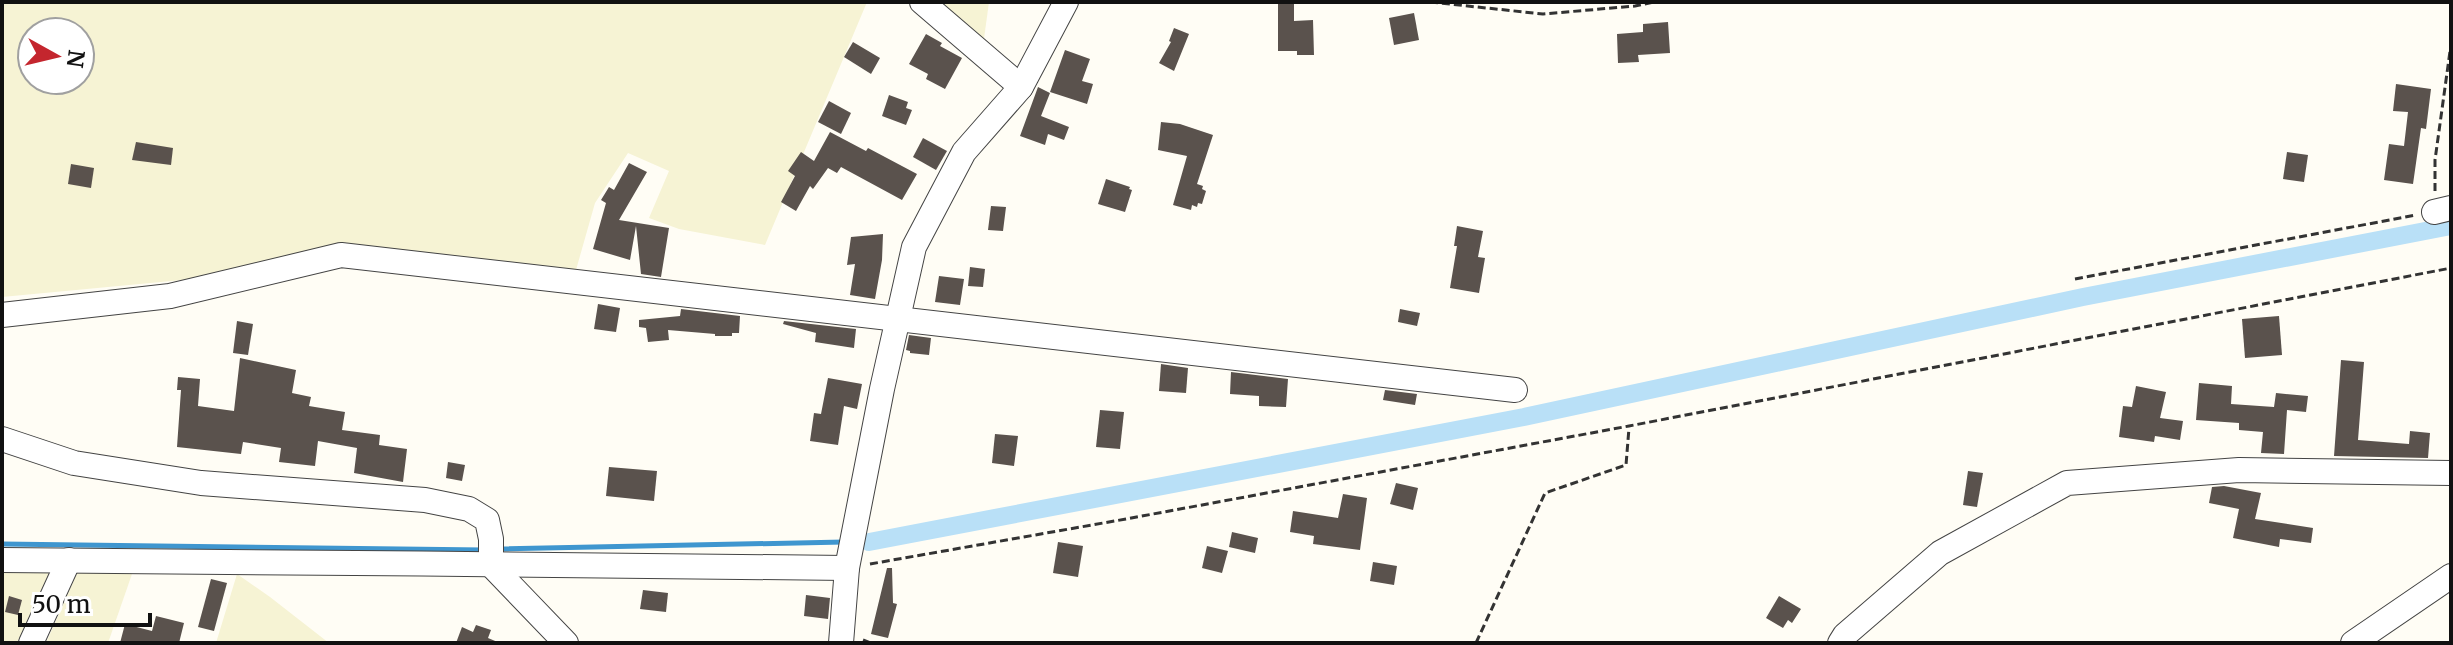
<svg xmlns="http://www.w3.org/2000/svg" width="2453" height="645" font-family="Merriweather,serif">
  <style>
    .farmland { fill: #f6f3d4; fill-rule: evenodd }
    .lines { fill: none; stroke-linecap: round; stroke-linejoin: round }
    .stream { stroke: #3f96cf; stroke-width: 5 }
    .canal { stroke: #b9e0f7; stroke-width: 18 }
    .building { fill: #5a524d }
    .minor-casing { stroke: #444; stroke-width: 26 }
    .path { stroke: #333; stroke-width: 3; stroke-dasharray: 8 4; stroke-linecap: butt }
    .minor { stroke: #fff; stroke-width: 24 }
  </style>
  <rect width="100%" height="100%" fill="#fffdf5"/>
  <!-- farmland -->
  <g class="farmland">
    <path d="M2,2h865l-102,243 -86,-16 -30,-11 20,-47 -41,-18 -33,50 -19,67 -235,-19 -159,29 -180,17zM32,32h48v48h-48z"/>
    <path d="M931,2h58l-6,44z"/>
    <path d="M2,571l47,2 -32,70h-15z"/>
    <path d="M78,571l54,3 -24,69h-62z"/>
    <path d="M237,574l33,23 59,46h-113z"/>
  </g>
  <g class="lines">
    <!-- stream -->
    <g class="stream">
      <path d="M2,544l482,6"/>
      <path d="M498,549l346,-7"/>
    </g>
    <!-- canal -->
    <path class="canal" d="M869,542l655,-125 559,-120 368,-71"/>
  </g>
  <!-- building -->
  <g class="building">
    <path d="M1278,3h16v18l19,-1 1,35h-17v-4h-19z"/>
    <path d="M1414,13l5,27 -25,5 -5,-27z"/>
    <path d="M1668,22l2,31 -32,2 1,7 -21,1 -1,-29 26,-2v-8z"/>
    <path d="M1174,28l15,6 -15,37 -15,-8 12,-21 -2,-1z"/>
    <path d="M926,34l16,9 -2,3 22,12 -17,31 -19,-10 2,-5 -19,-10z"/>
    <path d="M853,42l27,16 -9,16 -27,-17z"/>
    <path d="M1065,50l25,9 -8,22 11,3 -6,20 -37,-12z"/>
    <path d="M2396,84l35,5 -5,40 -5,-1 -8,56 -29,-4 5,-36 15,2 4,-34 -15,-1z"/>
    <path d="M1038,87l12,6 -9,23 28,11 -5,13 -16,-6 -3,11 -25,-9z"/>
    <path d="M889,95l19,7 -2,6 6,2 -6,15 -24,-9z"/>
    <path d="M829,101l22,12 -10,21 -23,-12z"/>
    <path d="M1161,122l19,2 33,11 -16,49 6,2 -1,3 4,2 -4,13 -4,-1 -1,4 -5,-2 -1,5 -18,-5 14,-49 -29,-6z"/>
    <path d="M830,132l36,19 2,-3 49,26 -15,26 -61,-33 -4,6 -9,-5 -15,21 -3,-3 -14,25 -15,-9 14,-26 -7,-5 13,-19 13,9z"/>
    <path d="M923,138l24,13 -11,19 -23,-13z"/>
    <path d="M136,142l37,6 -2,17 -39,-5z"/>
    <path d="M2287,152l21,3 -4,27 -21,-3z"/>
    <path d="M629,163l18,9 -28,48 50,8 -8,49 -20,-3 -5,-48 -6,34 -37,-11 13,-46 -5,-3 8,-13 5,3z"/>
    <path d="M71,164l23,4 -3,20 -23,-4z"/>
    <path d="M1106,179l24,8 -1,2 3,1 -7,22 -27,-8z"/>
    <path d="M991,206l15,1 -3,24 -15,-1z"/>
    <path d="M1457,226l26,5 -5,26 7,1 -6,35 -29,-5 7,-42h-3z"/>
    <path d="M883,234l-1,26 -7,39 -25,-4 5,-31 -8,1 4,-28z"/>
    <path d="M970,267l15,2 -2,18 -15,-1z"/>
    <path d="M939,276l25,3 -4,26 -25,-3z"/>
    <path d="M598,304l22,4 -4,24 -22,-3z"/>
    <path d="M681,309l59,7 -1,17h-7v3h-17v-2l-47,-4 1,10 -21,2 -2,-14 -7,-1v-7l41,-4z"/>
    <path d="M1400,309l20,4 -3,13 -19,-4z"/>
    <path d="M2279,316l3,39 -37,3 -3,-39z"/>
    <path d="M237,321l16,3 -5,31 -15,-2z"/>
    <path d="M784,321l72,8 -2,19 -39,-6 1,-9 -33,-9z"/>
    <path d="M909,335l22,3 -2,17 -19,-2v-2l-4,-1z"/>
    <path d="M240,358l56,12 -4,23 19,4 -2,9 36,6 -3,18 38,5 -1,10 28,4 -4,33 -49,-9 3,-25 -39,-7 -3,25 -36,-4 2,-14 -38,-6 -2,12 -64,-7 4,-57h-4l1,-13 22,2 -2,27 36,5z"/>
    <path d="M2341,360l23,2 -6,78 51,4 1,-13 20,2 -2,25 -94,-2z"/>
    <path d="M1161,364l27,4 -2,25 -27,-2z"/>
    <path d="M1231,372l57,7 -2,28 -27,-1v-10l-29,-2z"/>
    <path d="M828,378l34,6 -5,25 -13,-3 -6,39 -28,-4 4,-28 7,1z"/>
    <path d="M2199,383l33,3 -1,18 43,3 2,-14 32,3 -2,16 -19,-2 -3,44 -23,-1 2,-21 -24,-2v-7l-43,-3z"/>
    <path d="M2136,386l30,6 -6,26 23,3 -3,19 -25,-4 -1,6 -35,-5 4,-31 9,1z"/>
    <path d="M1385,390l32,4 -2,11 -32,-5z"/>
    <path d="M1100,410l24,2 -4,37 -24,-2z"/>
    <path d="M995,434l23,2 -4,30 -22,-3z"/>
    <path d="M448,462l17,3 -3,16 -16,-3z"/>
    <path d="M609,467l48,4 -3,30 -48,-5z"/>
    <path d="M1968,471l15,2 -6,34 -14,-2z"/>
    <path d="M1396,483l22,5 -5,22 -23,-6z"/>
    <path d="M2224,486l37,7 -6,26 58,9 -2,15 -31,-4 -1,8 -46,-9 6,-29 -30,-6 3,-16z"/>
    <path d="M1343,494l24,4 -7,52 -47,-6 1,-8 -24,-4 3,-21 45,7z"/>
    <path d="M1232,532l26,6 -3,15 -26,-6z"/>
    <path d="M1058,542l25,4 -5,31 -25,-4z"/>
    <path d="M1207,546l21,5 -6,22 -20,-5z"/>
    <path d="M1373,562l24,4 -3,19 -24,-4z"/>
    <path d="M887,568h5l1,35 4,1 -9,34 -17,-4z"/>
    <path d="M211,579l16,4 -13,48 -16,-4z"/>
    <path d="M643,590l25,3 -2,19 -26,-3z"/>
    <path d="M806,595l24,3 -2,21 -24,-3z"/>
    <path d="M9,596l13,4 -4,15 -13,-3z"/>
    <path d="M1779,596l22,13 -9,14 -4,-3 -5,8 -17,-10z"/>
    <path d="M156,616l28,7 -5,20h-59l5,-19 27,7z"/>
    <path d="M476,625l15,5 -3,8 12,5h-44l6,-16 11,5z"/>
  </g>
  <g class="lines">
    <defs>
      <g id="minor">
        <path d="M922,2l99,85"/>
        <path d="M2434,212l17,-4"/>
        <path d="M2,315l168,-19 171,-41 1174,135"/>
        <path d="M2,439l72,24 127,20 224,17 44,9 18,11 4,19v26l75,78"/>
        <path d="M2,560c282,1 563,6 845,8"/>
        <path d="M31,643l38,-83"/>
        <path d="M841,643l6,-75 35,-179 32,-142 50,-95 57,-65 45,-85"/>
        <path d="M1840,643l5,-8 95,-82 127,-70 172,-13 212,3"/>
        <path d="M2353,643l98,-67"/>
      </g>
    </defs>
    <!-- minor casing -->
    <use href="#minor" class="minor-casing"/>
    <!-- path -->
    <g class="path">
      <path d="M1430,2l113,12 92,-8 19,-4"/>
      <path d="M2435,191v-31l16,-116"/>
      <path d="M2075,279l341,-64"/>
      <path d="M870,564l256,-45 503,-93 822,-158"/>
      <path d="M863,640l8,3"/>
      <path d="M1476,643l69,-150 81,-28 3,-37"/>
    </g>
    <!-- minor -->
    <use href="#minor" class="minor"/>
  </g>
  <!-- border -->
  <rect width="2453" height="645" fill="none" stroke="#111111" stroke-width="8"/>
  <!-- north arrow -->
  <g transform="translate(56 56) rotate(98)"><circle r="38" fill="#ffffff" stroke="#a0a0a0" stroke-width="2"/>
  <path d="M0-6L14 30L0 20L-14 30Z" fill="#c4262e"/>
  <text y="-12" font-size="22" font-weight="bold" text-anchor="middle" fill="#111111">N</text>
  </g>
  <!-- scale -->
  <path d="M20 613v12h130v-12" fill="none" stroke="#111111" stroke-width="4"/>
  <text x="32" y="613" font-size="24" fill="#111111" stroke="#ffffff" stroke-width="6" paint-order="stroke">50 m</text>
</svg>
